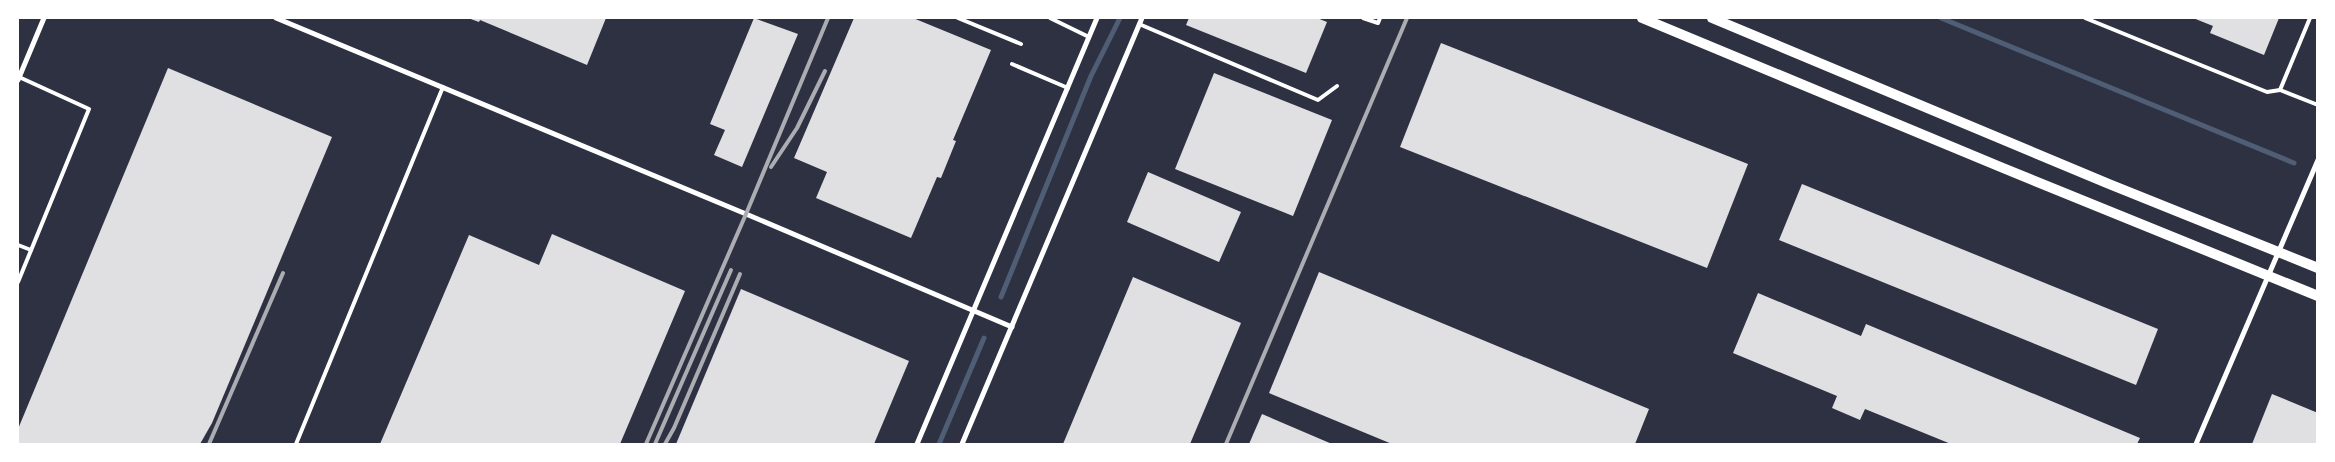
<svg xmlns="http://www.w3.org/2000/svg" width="2335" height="462" font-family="'PT Sans Narrow',sans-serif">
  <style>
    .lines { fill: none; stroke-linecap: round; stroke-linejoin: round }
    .stream { stroke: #4f5d75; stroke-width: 5 }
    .building { fill: #e0e0e3 }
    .service { stroke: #fff; stroke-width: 4 }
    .minor { stroke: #fff; stroke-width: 5 }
    .secondary { stroke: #fff; stroke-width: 10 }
    .rail { stroke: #abadb3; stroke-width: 4 }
  </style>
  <rect width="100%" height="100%" fill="#2d3142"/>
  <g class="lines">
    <!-- stream -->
    <g class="stream">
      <path d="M1941,18l353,145"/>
      <path d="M1001,297l90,-221 29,-58"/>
      <path d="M939,444l45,-106"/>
    </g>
  </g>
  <!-- building -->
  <g class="building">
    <path d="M468,18h138l-19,47 -107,-45 -1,2z"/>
    <path d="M754,18l44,16 -56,133 -28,-12 11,-25 -15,-6z"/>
    <path d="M854,18h59l78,32 -38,90 3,1 -15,37 -4,-1 -26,61 -95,-40 11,-26 -33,-14z"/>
    <path d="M1189,18h128l10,4 -21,51 -120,-48z"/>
    <path d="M2193,18h86l-15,37 -54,-22 3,-7z"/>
    <path d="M1441,43l307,121 -41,104 -307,-121z"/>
    <path d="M168,68l164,69 -120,286 -12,21h-182v-15z"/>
    <path d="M1214,73l118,47 -39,96 -118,-47z"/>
    <path d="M1148,172l93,40 -22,50 -92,-40z"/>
    <path d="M1802,184l356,145 -22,56 -357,-145z"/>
    <path d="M552,234l133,57 -65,153h-240l89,-209 70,30z"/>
    <path d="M1319,272l330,137 -14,35h-243l-123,-51z"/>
    <path d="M1133,277l108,46 -51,121h-127z"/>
    <path d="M741,289l168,72 -35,83h-198z"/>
    <path d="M1758,293l103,43 5,-12 274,114 -3,6h-186l-86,-35 -5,11 -28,-12 5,-12 -104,-43z"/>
    <path d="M2272,394l46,19v31h-66z"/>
    <path d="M1262,414l70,30h-83z"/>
  </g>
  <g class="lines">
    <!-- service -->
    <g class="service">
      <path d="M958,18l63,26"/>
      <path d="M1050,18l39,19"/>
      <path d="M1363,18l15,5 2,-5"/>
      <path d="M2085,18l182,74 13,-2"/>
      <path d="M2310,18l-30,72 38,15"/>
      <path d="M1139,24l179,76 19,-14"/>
      <path d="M1012,64l56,24"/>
      <path d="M18,245l13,5"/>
      <path d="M18,282l71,-173 -70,-32"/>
      <path d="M296,444l147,-357"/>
    </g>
    <!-- minor -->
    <g class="minor">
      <path d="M276,18l470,196 266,113"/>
      <path d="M18,80l26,-62"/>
      <path d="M917,444l180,-426"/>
      <path d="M962,444l180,-426"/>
      <path d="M2196,444l122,-284"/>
    </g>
    <!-- secondary -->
    <g class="secondary">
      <path d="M1642,18l361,150 315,128"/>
      <path d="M1712,18l397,166 209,84"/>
    </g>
    <!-- rail -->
    <g class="rail">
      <path d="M771,167l26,-39 28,-57"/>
      <path d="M209,444l74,-171"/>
      <path d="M646,444l100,-230 82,-196"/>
      <path d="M655,444l76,-174"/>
      <path d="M665,444l9,-16 66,-154"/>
      <path d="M1226,444l181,-426"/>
    </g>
  </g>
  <!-- border -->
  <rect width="2335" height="462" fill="none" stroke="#ffffff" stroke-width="38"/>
</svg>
